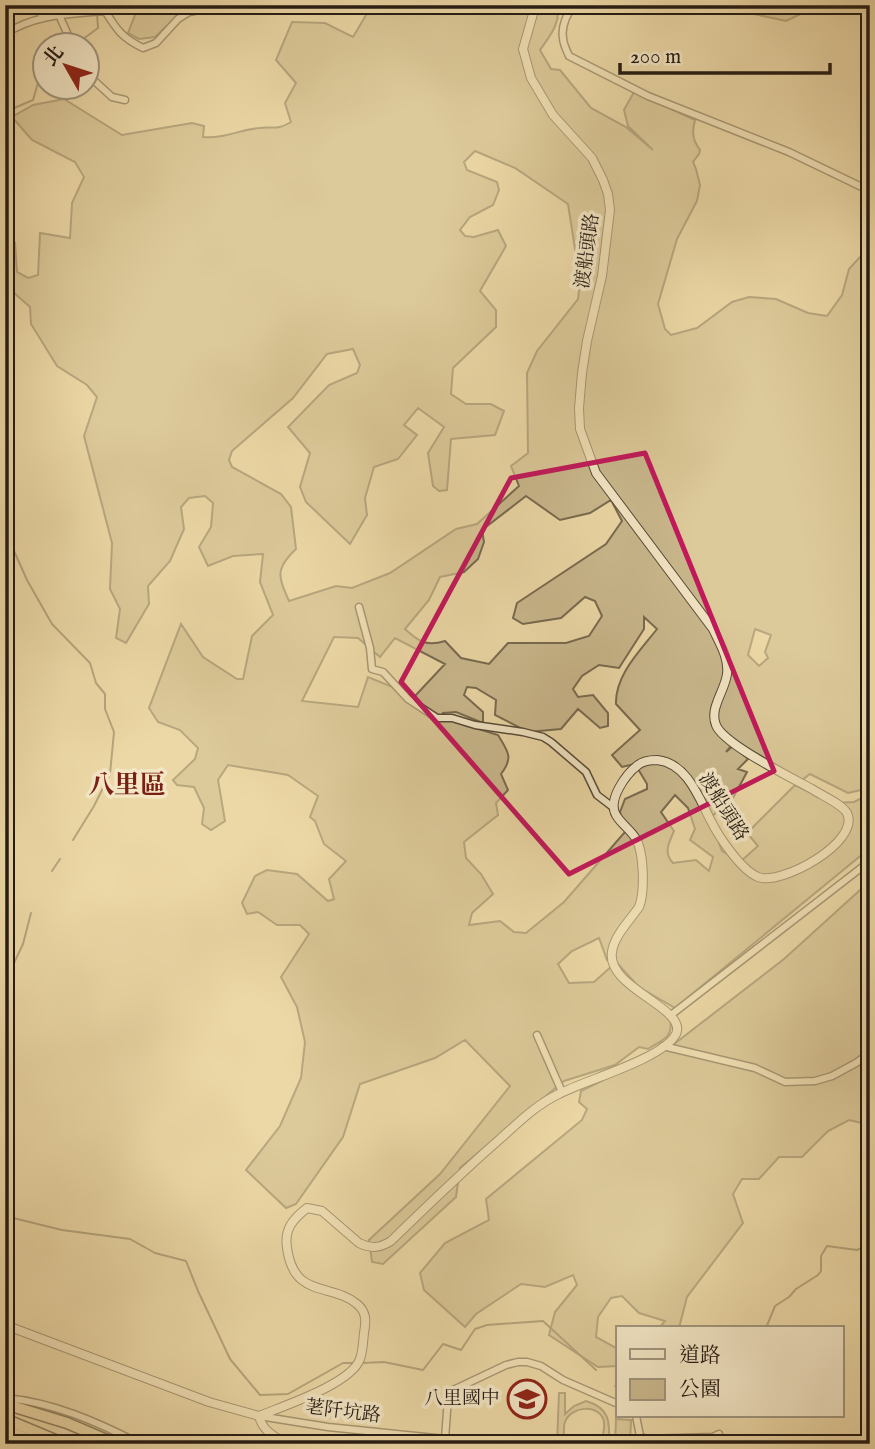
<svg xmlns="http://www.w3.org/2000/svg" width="875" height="1449" font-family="'IM FELL English','Noto Serif TC',serif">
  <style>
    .green { fill: #cab88d; stroke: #786a50; stroke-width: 2; fill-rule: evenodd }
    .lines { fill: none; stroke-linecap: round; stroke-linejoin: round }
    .stream { stroke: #74664d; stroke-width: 2 }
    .minor-casing { stroke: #574a38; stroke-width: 9 }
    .tertiary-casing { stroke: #574a38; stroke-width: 10 }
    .trunk-casing { stroke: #251b13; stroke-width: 13 }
    .minor { stroke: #f3e6c5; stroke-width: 6 }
    .tertiary { stroke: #f3e6c5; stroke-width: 8 }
    .trunk { stroke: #ecd8a6; stroke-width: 10 }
    .marked { fill: none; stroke: #c2185b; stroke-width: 5; stroke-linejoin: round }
    .labels { text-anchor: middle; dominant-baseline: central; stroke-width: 7; stroke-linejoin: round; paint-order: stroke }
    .street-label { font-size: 19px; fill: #251b13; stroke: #f3e6c5 }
    .poi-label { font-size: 19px; fill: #251b13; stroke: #f3e6c5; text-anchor: end }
    .district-label { font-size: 26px; font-weight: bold; fill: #7a1f14; stroke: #f3e6c5 }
  </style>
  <rect width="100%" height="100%" fill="#ecd8a6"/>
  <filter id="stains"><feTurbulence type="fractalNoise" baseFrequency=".00286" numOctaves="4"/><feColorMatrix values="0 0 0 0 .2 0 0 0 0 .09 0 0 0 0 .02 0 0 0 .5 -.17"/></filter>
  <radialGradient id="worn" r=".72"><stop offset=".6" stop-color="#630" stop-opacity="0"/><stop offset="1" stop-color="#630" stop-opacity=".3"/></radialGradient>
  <!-- green -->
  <g class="green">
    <path d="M139,5h50l-34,32 -16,2 -11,-6z"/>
    <path d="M372,5h185c5,17 -8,32 -17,45l11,19 9,1 31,38 35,19 27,23 -25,-24 -4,-16 10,-18 61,28c-3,12 -3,19 5,30l-1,4 -6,8 3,7 4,16 -3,16 -20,38 -19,65 7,25 6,6 26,-7 35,-26 17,-5 27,2 32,14 19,3 15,-21 7,-26 21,-23v540l-9,4 -13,3 -38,-19 -8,6 -67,-39 -9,11 7,-6 15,13 -10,10 9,3 -14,26 -23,20 12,33 19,10 17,-15 -11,-13 48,-48 38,18 21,-1 16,-8v54l-195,160 -36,-21 -21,-23 -11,-4 -8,-22 -27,13 -14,13 11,19 25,-1 19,-17 57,53c4,20 -8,22 -22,31l-9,-2 -24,18 -51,16 -104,87 -4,29 -73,67 -11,-2 -3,-22 71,-66 70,-88 -45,-46 -30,18 -75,26 -17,53 -47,67 -10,4 -40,-38 34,-44 21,-48 4,-36 -8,-35 -16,-30 28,-43 -9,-9h-23l-19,-13 -11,2 -5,-11 13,-27 12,-6 30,4 31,27 6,-2 -5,-20 17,-18 -22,-17 -9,-23 -5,-4 8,-21 -30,-21 -60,-10 -10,15 7,41 -14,9 -9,-6 2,-16 -10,-21 -17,-2 -4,-5 22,-21 3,-11 -18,-18 -22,-8 -9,-14 32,-84 22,33 34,22h6l9,-43 21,-21 -13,-33 3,-28 -30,2 -25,10 -9,-19 12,-20 2,-24 -8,-7 -16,2 -8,9 3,22 -14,32 -22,25 1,18 -23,39 -10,-5 4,-29 -10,-20 2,-46 -28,-107 13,-39 -10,-12 -30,-19 -26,-42 -1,-17 -25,-22v-31l4,-10 6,-1 2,29 11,6 10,-3 2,-42 30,5 2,-35 12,-26 -9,-15 -43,-22 -20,-23 21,-12 31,-6 58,36 70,-12 12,3 -1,11c20,2 36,-7 56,-9 15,-2 17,3 32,-6l-6,-19 11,-20 -20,-23 16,-38 33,1 28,14zM475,151l40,17 53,36 12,77 -2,18 -41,52 -10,22 1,80 -17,13 8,20 -42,38 -21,5 -66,44 -38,15 -16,-2 -47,15c-11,-25 -14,-32 7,-52l-5,-42 -10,-13 -49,-27 -3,-7 3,-9 61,-53 34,-44 26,-5 7,16 -3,8 -28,12 -41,42 22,26 -10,34 6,15 44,42 17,-29 -2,-17 9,-31 24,-8 19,-24 -13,-10 14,-17 26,19 -16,26 5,33 6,5 8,-1 4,-51 44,-4 9,-24 -13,-7h-25l-15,-10 2,-26 43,-41v-17l-16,-19 26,-45 -8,-16 -24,7 -9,-1 -5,-6 10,-13 23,-12 6,-15 -2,-8 -30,-12 -3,-8zM526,496l34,24 30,-7 21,-13 11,21 -16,23 -89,59 -4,15 10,6 38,-6 24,-21 10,4 7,15 -13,20 -23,7h-58l-19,21 -28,-6 -16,-17c-19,6 -27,0 -40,-12l24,-29 11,-23 24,-5 14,-13 6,-17 -2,-12zM644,617l13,12c-17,22 -42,46 -41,75l24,26 -28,25 10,12 13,-3 12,20v5l-22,10 -5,13 5,20 -61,70 -38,31 -12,-1 -14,-11 -31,4 3,-12 21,-19 -12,-20 -15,-16 -2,-16 34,-27 -2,-12 12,-13 -7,-16c13,-17 7,-22 -3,-39l-55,-17v-5l13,-1 27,11v-11l-19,-17 3,-8 9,1 20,12 -1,15 33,17 33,-3 17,-20 22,19 8,-2v-13l-15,-18 -15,2 -5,-8 9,-13 17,-11 20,3 25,-39zM755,629l16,6 -6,17 3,6 -9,8 -11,-11zM334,637l24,1 22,19 15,-19 50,26 -30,32 -47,-19 -10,30 -56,-6zM675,795l13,13 7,21 -5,11 23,17 -4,14 -13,-11 -23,3c-10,-11 -4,-20 1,-32l-13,-19z"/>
    <path d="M713,5h99l-5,6 -21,10z"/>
    <path d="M870,881v248l-4,-5 -17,-4 -21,11 -26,26h-23l-20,22h-17l-9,15 10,29 -56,74 -8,31h-20l6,-7 -26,-8 -17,-17 -11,2 -13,19 -2,20 22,12v17l-20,1 -49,-32 6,-23 22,-27 -4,-10 -28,12 -24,-3 -45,30 -11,13 -41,-37 -4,-17 25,-30 44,-23 -3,-21 96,-79 5,-11 -8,-7 2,-11 88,-43 115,-89z"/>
    <path d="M559,1393h6v21l9,-8 12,-5c24,7 24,21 23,43h-7c0,-7 3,-16 2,-22 -3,-18 -33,-17 -39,0 -2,6 -1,15 -1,22h-7z"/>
    <path d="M616,1419l15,1 -1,24h-15z"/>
  </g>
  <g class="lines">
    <!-- stream -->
    <g class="stream">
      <path d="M75,45l23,-17 -1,-15"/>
      <path d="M5,112l28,-12 9,-31 4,-3"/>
      <path d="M5,536l5,6 17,38 25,44 38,39 6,20 9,11v15l9,23 -4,42 -16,32 -21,34"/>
      <path d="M52,871l8,-12"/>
      <path d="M5,982l18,-38 8,-31"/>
      <path d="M5,1216l57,14 68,9 25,14 31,8 12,30 32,68 30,36 28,-1 55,-31h10"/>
      <path d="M766,1328l9,-22 14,-9 7,-8 22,-14 3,-4v-15l6,-10 30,4 13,-6"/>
      <path d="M362,1363l22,-1 39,8 20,-26 18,6 14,-21 12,-4 56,-4 53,49"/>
      <path d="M615,1386l3,2"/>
    </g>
    <defs>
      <g id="minor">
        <path d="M38,5l4,12"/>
        <path d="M576,5c-9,6 -15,22 -13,33 0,6 4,13 6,18l79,40 141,56 81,39"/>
        <path d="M105,11c12,19 17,27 38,37l13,-5 22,-24 11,-7 34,-7"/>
        <path d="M59,15l14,31"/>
        <path d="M5,34c30,-20 66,-20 100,-23l9,-6"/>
        <path d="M88,75l24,22 13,3"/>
        <path d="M359,607l11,41 2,21 11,3 25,27 29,19h15l23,7 48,7 20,5 8,5 35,30 11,23 17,13"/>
        <path d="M671,1015l199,-154"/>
        <path d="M537,1035l25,57"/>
        <path d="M663,1046l92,22 30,14 30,-1 17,-5 24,-13 14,-10"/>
        <path d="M5,1398c47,4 93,24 135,46"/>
        <path d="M259,1416l69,11 117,12 3,-41 3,-7 55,-26 12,-3h9l14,4 22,14 55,24"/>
        <path d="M636,1416l4,20 6,3 67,-2 6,-3"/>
        <path d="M5,1437l16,7"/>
      </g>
      <g id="tertiary">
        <path d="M5,1325l204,77 50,14c3,14 15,21 28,28"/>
        <path d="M259,1416c24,-10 92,-32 101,-57 3,-8 3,-18 4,-26 2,-11 3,-21 -7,-29 -27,-22 -63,-5 -70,-56 -3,-19 6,-29 20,-40l15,3 37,32c13,6 21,5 32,-2 36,-35 71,-69 109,-102 18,-16 37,-35 59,-45 26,-14 104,-35 117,-60 12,-26 -70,-46 -64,-82 2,-16 18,-32 27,-45 6,-15 5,-54 -3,-68 -5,-9 -15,-15 -20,-24 -9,-15 10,-41 22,-50 5,-4 13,-5 19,-5 30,3 42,38 54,61 8,16 30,49 47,56 23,9 103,-35 89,-64 -5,-9 -26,-18 -35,-24 -20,-11 -89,-45 -96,-64 -7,-17 9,-34 11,-51 2,-16 -7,-30 -14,-45l-117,-156 -16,-44 -1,-21 3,-35 5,-32 15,-65 8,-66 -2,-16 -5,-14 -11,-22 -39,-43 -22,-37 -8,-29 10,-35 6,-9"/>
      </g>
      <g id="trunk">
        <path d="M5,1404l62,19 49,21"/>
        <path d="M5,1419l60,25"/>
        <path d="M5,1430l35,14"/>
      </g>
    </defs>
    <!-- minor casing -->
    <use href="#minor" class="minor-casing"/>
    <!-- tertiary casing -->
    <use href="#tertiary" class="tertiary-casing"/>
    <!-- trunk casing -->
    <use href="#trunk" class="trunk-casing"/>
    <!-- minor -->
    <use href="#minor" class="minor"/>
    <!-- tertiary -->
    <use href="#tertiary" class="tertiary"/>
    <!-- trunk -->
    <use href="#trunk" class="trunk"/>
  </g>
  <!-- marked area -->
  <path d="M0 0H875V1449H0ZM645,453l129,318 -205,103 -168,-192 110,-204z" fill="#ecd8a6" fill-opacity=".55" fill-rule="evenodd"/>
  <path class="marked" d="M645,453l129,318 -205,103 -168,-192 110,-204z"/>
  <!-- icons -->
  <defs>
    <symbol id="school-ring" viewBox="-11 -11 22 22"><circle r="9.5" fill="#f3e6c5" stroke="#8f2418" stroke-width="1.5"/><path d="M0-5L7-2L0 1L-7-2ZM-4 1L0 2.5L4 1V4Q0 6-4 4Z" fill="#8f2418"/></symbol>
  </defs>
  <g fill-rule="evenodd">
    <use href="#school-ring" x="505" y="1377" width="44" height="44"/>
  </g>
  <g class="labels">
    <!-- street labels -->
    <g class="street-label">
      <text transform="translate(588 251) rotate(-82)">渡船頭路</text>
      <text transform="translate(723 807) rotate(58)">渡船頭路</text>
      <text transform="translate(343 1412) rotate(7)">荖阡坑路</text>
    </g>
    <!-- poi labels -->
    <g class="poi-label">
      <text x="500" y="1399">八里國中</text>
    </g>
    <!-- district labels -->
    <g class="district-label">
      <text x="127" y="785">八里區</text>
    </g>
  </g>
  <!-- margin -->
  <rect width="875" height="1449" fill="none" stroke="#ecd8a6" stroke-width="28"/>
  <rect x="7" y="7" width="861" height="1435" fill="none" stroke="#251b13" stroke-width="3.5"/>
  <rect x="14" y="14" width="847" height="1421" fill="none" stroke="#251b13" stroke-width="2"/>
  <!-- legend -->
  <rect x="616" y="1326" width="228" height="91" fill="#f3e6c5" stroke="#a1957e" stroke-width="2"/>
  <rect x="630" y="1349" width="35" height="10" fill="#f3e6c5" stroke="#a1957e" stroke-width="2"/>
  <text x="679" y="1362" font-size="21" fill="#251b13">道路</text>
  <rect x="630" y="1379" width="35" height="21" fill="#cab88d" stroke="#a1957e" stroke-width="2"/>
  <text x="679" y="1396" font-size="21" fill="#251b13">公園</text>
  <!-- north arrow -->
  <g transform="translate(66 66) rotate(309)"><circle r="33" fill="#f3e6c5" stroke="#a1957e" stroke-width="2"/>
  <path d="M0-5L12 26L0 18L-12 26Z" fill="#8f2418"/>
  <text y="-10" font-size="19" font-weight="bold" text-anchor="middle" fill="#251b13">北</text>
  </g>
  <!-- scale -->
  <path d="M620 63v10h210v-10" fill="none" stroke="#251b13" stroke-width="3.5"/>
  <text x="630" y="63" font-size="21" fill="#251b13" stroke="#f3e6c5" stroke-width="5" paint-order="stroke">200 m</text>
  <rect width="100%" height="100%" filter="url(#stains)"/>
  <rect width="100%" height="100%" fill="url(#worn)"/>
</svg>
